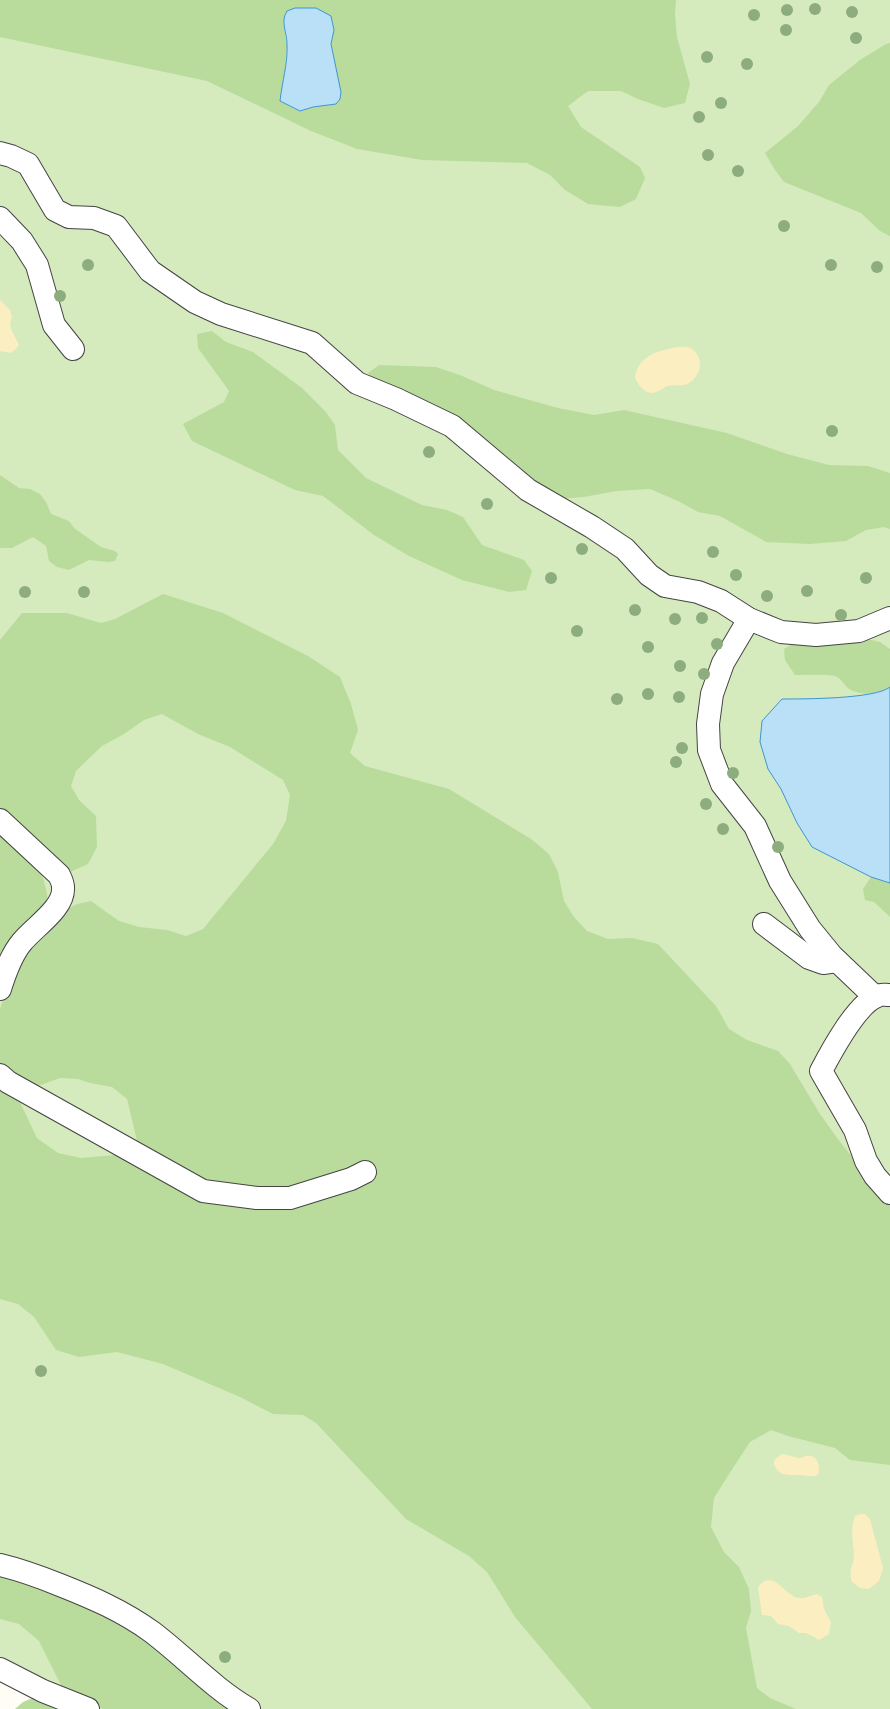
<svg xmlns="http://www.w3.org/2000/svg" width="890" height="1709" font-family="'Noto Serif',serif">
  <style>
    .green { fill: #d5ebbd }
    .forest { fill: #b9dc9c; fill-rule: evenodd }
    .sand { fill: #fbeec1 }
    .water { fill: #b9e0f7; stroke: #3f96cf }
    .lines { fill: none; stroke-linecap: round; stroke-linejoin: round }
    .minor-casing { stroke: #444; stroke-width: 24 }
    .minor { stroke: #fff; stroke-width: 22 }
    .tree { fill: #8dad7f }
  </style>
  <rect width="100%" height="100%" fill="#fffdf5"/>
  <!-- green -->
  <path class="green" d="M0,0h890v1709h-828l-62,-27z"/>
  <!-- forest -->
  <g class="forest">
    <path d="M0,0h676l-1,14 2,23 13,47 -5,19 -21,5 -26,-9 -17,-8h-33l-20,15 13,21 59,40 5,11 -9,21 -16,8 -32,-3 -23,-14 -15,-15 -23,-12 -105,-3 -65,-11 -46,-18 -104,-50 -207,-44zM283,21l51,9 -3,14 6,59 -24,4 -13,4 -20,-10 4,-20 3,-35z"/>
    <path d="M890,43v193l-10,-5 -19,-18 -77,-31 -9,-12 -10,-17 33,-27 21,-24 10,-17 31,-25 26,-16z"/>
    <path d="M212,331l14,11 27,10 49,36 24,24 9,13 3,25 28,28 56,27 25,5 16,7 19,28 42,15 8,11 -6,19 -17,2 -47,-12 -53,-24 -35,-21 -51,-39 -28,-6 -103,-49 -9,-17 41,-22 5,-11 -31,-43 -1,-14z"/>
    <path d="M379,365l57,2 24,8 34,15 64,18 36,7 30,-5 103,23 60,21 42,11 39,1 22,7v56l-6,-2 -18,3 -20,11 -36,3 -44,-2 -46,-26 -22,-4 -20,-11 -28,-12 -34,2 -32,6 -24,2 -188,-117 -4,-9z"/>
    <path d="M0,475l19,13 11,1 10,5 6,8 5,12 18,7 5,7 27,19 14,4 3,3 -3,7 -7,1 -19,-2 -20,10 -12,-3 -8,-6 -3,-15 -13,-9 -21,11h-12z"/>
    <path d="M163,594l60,19 85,43 32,21 11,27 7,26 -8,23 15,13 84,23 82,50 18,15 9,18 6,29 10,16 13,14 21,8 24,-1 26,6 58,62 13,23 18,11 31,11 12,13 30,50 21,29 27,34 22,24v264l-40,-5 -15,-12 -47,-12 -17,-6 -21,12 -21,32 -15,24 -3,29 13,25 15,15 10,22 2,22 -5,17 11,60 13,10 26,11h-204l-77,-92 -28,-45 -18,-16 -63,-37 -90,-96 -13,-8 -30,-1 -33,-17 -77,-33 -46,-12 -38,5 -23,-7 -22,-33 -16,-13 -18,-5v-217l19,18 18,38 21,15 23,5 45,-4 73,41 90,-1 -86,-10 -64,-35 -12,-50 -15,-12 -22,-4 -12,-4 -18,-1 -22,8 -38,-21v-56l14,-44 45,-52 18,-9 14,-3 28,20 20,6 28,3 19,6 17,-7 70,-85 13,-23 4,-26 -7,-15 -53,-33 -32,-13 -36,-20 -18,6 -20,14 -22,12 -26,25 -5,15 8,14 17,16 1,31 -9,17 -18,8 -10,-4 -60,-56v-172l22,-27h45l34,10 14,-4z"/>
    <path d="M867,639l13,3 10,7v38c-10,8 -30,9 -41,2 -5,-4 -7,-10 -14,-13 -8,-2 -31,-1 -40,-1l-10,-15 -1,-11 8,-5 17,2z"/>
    <path d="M0,828c18,16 33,26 43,50 3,9 4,19 7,28l-50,67z"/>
    <path d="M871,877l19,6v34l-16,-15 -9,-2 -2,-11z"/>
    <path d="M0,1569l127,51 110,89h-134l-39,-18 -25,-50 -20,-17 -19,-5z"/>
    <path d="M35,1697l27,12h-47l8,-7z"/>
  </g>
  <!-- sand -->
  <g class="sand">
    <path d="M0,300l10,10 2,7 -2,7 1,5 8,16 -3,4 -5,4 -11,-2z"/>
    <path d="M677,347c5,0 11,-1 15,2 13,9 9,27 -3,34 -7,4 -14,1 -22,3 -4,2 -7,5 -11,6 -10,4 -17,-6 -21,-14 3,-23 23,-27 42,-31z"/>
    <path d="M782,1454c6,0 10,3 16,4 4,1 6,-2 9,-2 11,-2 14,12 11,19 -6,2 -11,1 -17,0 -11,0 -24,2 -27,-12l1,-4z"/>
    <path d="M861,1514h4l5,5 13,49 -4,13 -10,8 -9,-1 -8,-6c-4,-15 2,-15 2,-28 -1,-14 -4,-24 1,-38z"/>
    <path d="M770,1580c13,3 19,20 34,18 4,-1 8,-3 13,-4l5,3 2,12 7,13 -2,12 -10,6 -13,-7h-7l-10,-7 -11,-2 -7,-8 -9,-1 -4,-28 6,-6z"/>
  </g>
  <!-- water -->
  <g class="water">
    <path d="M295,8h21l15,8 3,14 -3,14 10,48 -1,7 -4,5 -23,3 -13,4 -20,-10c2,-19 8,-38 7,-57 0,-12 -7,-22 0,-33z"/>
    <path d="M890,687v196l-19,-6 -59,-30 -15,-24 -16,-34 -13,-20 -8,-27 2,-21 20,-22c22,0 93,0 108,-12z"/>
  </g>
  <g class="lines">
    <defs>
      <g id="minor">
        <path d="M0,153l11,3 17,8 27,46 14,7 25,1 22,8 34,45 45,31 26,12 91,29 45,40 39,16 56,27 76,64 64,37 33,22 24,26 16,11 33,6 23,9 28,18 32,13 35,3 43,-4 31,-13"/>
        <path d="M0,218l22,23 15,24 17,60 19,24"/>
        <path d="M749,619l-26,44 -11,31 -4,30 1,26 13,34 33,42 25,55 30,48 22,27 43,41"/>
        <path d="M0,820l59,55c2,4 4,8 4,12 2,21 -29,40 -41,55 -11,13 -17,31 -22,47"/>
        <path d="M764,924l45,34 14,5 14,-2"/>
        <path d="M889,995c-3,0 -7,-1 -9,0 -22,6 -49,57 -59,76l34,59 11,31 9,15 15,17"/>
        <path d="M0,1075l8,7 195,109 54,7h33l61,-19 14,-7"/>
        <path d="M0,1565c21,5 40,12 60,20 33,13 63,26 92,47 33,25 61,56 97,77"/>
        <path d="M0,1669l43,22 45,18"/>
      </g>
    </defs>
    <!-- minor casing -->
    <use href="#minor" class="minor-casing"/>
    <!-- minor -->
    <use href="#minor" class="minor"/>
  </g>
  <!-- trees -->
  <g class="tree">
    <circle cx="815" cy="9" r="6"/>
    <circle cx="787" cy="10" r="6"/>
    <circle cx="852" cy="12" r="6"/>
    <circle cx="754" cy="15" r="6"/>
    <circle cx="786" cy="30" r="6"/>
    <circle cx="856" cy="38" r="6"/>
    <circle cx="707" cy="57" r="6"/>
    <circle cx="747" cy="64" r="6"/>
    <circle cx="721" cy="103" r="6"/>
    <circle cx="699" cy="117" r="6"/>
    <circle cx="708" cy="155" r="6"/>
    <circle cx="738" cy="171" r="6"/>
    <circle cx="784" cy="226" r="6"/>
    <circle cx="88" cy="265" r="6"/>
    <circle cx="831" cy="265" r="6"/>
    <circle cx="877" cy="267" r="6"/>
    <circle cx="60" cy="296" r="6"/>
    <circle cx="832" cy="431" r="6"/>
    <circle cx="429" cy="452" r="6"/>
    <circle cx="487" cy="504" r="6"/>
    <circle cx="582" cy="549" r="6"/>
    <circle cx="713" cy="552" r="6"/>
    <circle cx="736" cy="575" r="6"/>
    <circle cx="551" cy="578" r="6"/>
    <circle cx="866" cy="578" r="6"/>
    <circle cx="807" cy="591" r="6"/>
    <circle cx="25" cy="592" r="6"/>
    <circle cx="84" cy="592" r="6"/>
    <circle cx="767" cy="596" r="6"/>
    <circle cx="635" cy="610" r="6"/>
    <circle cx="841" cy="615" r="6"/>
    <circle cx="702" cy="618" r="6"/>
    <circle cx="675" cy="619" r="6"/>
    <circle cx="577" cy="631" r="6"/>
    <circle cx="717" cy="644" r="6"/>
    <circle cx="648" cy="647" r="6"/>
    <circle cx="680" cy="666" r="6"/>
    <circle cx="704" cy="674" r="6"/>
    <circle cx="648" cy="694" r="6"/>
    <circle cx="679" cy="697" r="6"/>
    <circle cx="617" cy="699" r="6"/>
    <circle cx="682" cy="748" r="6"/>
    <circle cx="676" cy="762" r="6"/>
    <circle cx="733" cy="773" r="6"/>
    <circle cx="706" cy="804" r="6"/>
    <circle cx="723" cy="829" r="6"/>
    <circle cx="778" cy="847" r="6"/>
    <circle cx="41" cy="1371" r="6"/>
    <circle cx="225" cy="1657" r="6"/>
  </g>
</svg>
